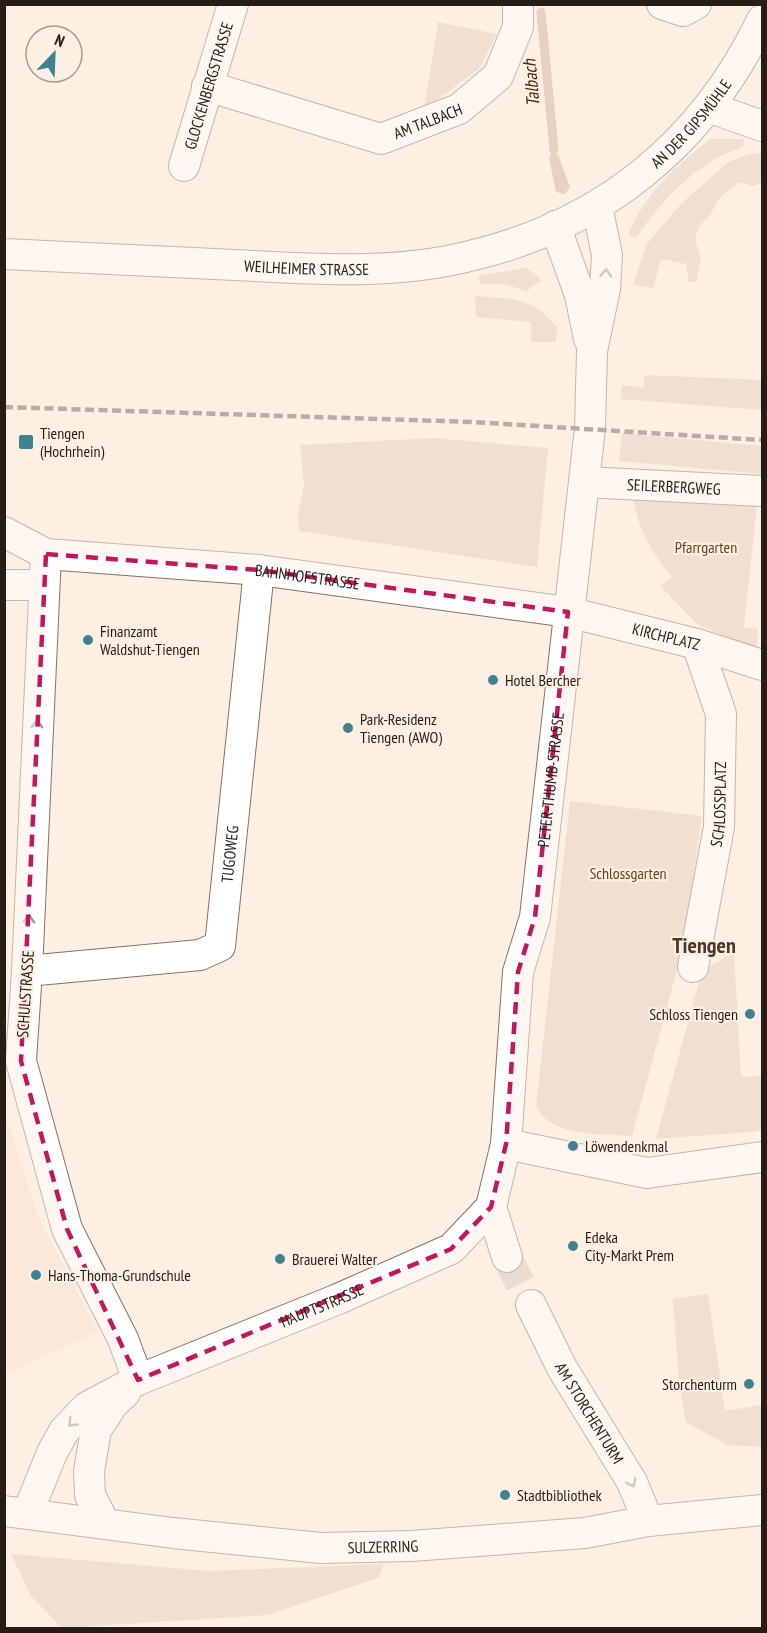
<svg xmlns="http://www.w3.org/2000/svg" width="767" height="1633" font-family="'PT Sans Narrow',sans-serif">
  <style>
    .built { fill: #fbe1cd }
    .green { fill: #e3ccba }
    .water { fill: #cdae95 }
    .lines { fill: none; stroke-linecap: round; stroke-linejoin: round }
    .stream { stroke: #cdae95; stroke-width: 9 }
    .street-tunnel { stroke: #d3c5ba; stroke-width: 30; stroke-dasharray: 30 15; stroke-linecap: butt }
    .street-casing { stroke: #87715f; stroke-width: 32 }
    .street { stroke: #fff; stroke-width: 30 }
    .rail { stroke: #675c53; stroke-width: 4.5; stroke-dasharray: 9 4.5; stroke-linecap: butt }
    .oneway { stroke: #9d9996 }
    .marked { fill: none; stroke: #c2185b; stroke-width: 4.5; stroke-dasharray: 12 8; stroke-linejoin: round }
    .poi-dot { fill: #3f8291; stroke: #feefe3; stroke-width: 2 }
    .labels { text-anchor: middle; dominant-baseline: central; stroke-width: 4.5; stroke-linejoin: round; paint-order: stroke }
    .street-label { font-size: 16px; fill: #261d15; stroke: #feefe3 }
    .poi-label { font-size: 16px; fill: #261d15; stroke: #feefe3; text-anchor: start }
    .park-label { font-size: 16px; fill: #6b4017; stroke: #feefe3 }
    .water-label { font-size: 18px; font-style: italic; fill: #422303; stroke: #feefe3 }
    .district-label { font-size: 22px; font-weight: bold; fill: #4c3827; stroke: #feefe3 }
  </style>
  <rect width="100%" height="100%" fill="#feefe3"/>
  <!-- built -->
  <path class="built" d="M5,1114l34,105 59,113 -93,42z"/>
  <!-- green -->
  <g class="green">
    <path d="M438,22l59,12 -18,35 -55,40z"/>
    <path d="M710,139h34l-1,8c-45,14 -81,52 -106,90l-9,-1c15,-41 49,-71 82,-97z"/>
    <path d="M762,153v30l-9,3 -13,-4 -20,15 -10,18 -10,10 -5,13 6,21 -5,23h-7l-3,-18 -25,-5 -8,29 -20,-3 13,-40 36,-42 46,-41 21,-8z"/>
    <path d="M527,268l14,12 -14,11 -23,-7h-24l-2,-8z"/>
    <path d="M475,296c37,3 56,1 82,31l-1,15h-25v-20l-55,-5z"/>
    <path d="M645,375l117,5v30l-142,-11 2,-14 21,3z"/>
    <path d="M622,433l140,13v28l-143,-13z"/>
    <path d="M434,438l114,10 -11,119 -238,-36 -1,-16 6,-30 -4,-40z"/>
    <path d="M632,494l125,11 -13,122 14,2 -2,22 -59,-27 -37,-38 12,-9c-23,-29 -33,-46 -40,-83z"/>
    <path d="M570,801l132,15 -19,132 -51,188c-30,-3 -80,2 -96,-29z"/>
    <path d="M734,952l7,125 21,-1v55l-106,8 46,-168z"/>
    <path d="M708,1294l17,117 37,-6v42l-35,-2 -41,-23 -7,-40 -6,-83z"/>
    <path d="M11,1554l197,17 176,-7 -6,14 -110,37 -206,13 -31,-32z"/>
  </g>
  <!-- water -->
  <path class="water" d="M554,150l5,7 11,30 -5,7 -9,-2 -7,-34z"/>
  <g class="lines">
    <!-- stream -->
    <path class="stream" d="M541,12l13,138"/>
    <!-- street-tunnel -->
    <path class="street-tunnel" d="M507,1257l24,48"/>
    <defs>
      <g id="street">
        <path d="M662,4l21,7 13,-7"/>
        <path id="s1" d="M207,86l174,53 78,-30 39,-33 20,-49v-23"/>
        <path d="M711,108l51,18"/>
        <path id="s2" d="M184,166l49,-162"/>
        <path d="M555,226l25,69 9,44"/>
        <path id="s3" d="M4,254c77,4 154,8 231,11 76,4 156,10 231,-8 135,-31 236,-112 296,-237"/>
        <path id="s4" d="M584,482l178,9"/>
        <path id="s5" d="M4,532l42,22 213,16 309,42 129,32 65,21"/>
        <path d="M46,554l-19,417 -6,90 46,168 56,110 15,41"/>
        <path d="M4,585h39"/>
        <path id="s6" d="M693,967l26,-140 2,-113 -24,-70"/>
        <path id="s7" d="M27,971l173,-16 20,-9 39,-376"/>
        <path d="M506,1144l141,29 115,-16"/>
        <path d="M491,1207l16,50"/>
        <path id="s8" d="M531,1305l31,63 70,114 16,39"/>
        <path id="s9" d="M4,1511l169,22 148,15 90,-2 174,-13 63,-12 114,-11"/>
        <path id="s10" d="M28,1512l24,-59 12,-22 23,-24 51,-27 200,-81 113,-50 40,-42 15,-63 12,-172 17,-55 55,-489 2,-77 13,-62 2,-34 -10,-49"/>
        <path d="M104,1523l-14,-28 -1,-24 7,-41 17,-26 12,-11"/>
      </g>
    </defs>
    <!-- street casing -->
    <use href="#street" class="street-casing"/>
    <!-- street -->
    <use href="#street" class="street"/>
    <!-- rail -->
    <path class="rail" d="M4,407l469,15 289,18"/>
  </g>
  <!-- one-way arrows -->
  <defs><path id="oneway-chevron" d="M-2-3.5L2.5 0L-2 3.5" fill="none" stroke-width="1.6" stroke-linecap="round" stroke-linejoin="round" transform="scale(1.5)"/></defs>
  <g class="oneway">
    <use href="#oneway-chevron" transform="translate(606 273) rotate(-86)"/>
    <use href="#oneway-chevron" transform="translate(37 724) rotate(-88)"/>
    <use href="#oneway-chevron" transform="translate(29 919) rotate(-88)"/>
    <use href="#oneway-chevron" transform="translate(72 1423) rotate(134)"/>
    <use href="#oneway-chevron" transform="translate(632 1483) rotate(64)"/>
  </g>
  <!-- marked area -->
  <path d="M0 0H767V1633H0ZM46,554l213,16 309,42 -33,305 -17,55 -12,172 -15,63 -40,42 -313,131 -71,-151 -46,-168z" fill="#feefe3" fill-opacity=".55" fill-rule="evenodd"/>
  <path class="marked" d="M46,554l213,16 309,42 -33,305 -17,55 -12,172 -15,63 -40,42 -313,131 -71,-151 -46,-168z"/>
  <!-- markers -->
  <g class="poi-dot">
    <rect x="18" y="434" width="16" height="16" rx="3"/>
    <circle cx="88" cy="640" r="6"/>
    <circle cx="493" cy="680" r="6"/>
    <circle cx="348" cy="728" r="6"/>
    <circle cx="750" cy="1014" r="6"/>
    <circle cx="573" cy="1146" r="6"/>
    <circle cx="573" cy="1246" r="6"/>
    <circle cx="280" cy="1259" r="6"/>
    <circle cx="36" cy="1275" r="6"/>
    <circle cx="749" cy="1384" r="6"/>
    <circle cx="505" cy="1495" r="6"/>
  </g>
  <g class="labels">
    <!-- street labels -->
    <g class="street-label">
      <text stroke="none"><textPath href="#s2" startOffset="84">GLOCKENBERGSTRASSE</textPath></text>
      <text stroke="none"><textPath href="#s1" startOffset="232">AM TALBACH</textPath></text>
      <text stroke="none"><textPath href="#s3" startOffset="730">AN DER GIPSMÜHLE</textPath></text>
      <text stroke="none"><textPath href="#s3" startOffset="303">WEILHEIMER STRASSE</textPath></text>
      <text stroke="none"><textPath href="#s4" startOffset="90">SEILERBERGWEG</textPath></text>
      <text stroke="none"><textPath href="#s5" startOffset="310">BAHNHOFSTRASSE</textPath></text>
      <text stroke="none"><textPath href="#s5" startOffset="674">KIRCHPLATZ</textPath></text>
      <text stroke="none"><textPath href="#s10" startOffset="1010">PETER-THUMB-STRASSE</textPath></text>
      <text stroke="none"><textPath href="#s6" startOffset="165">SCHLOSSPLATZ</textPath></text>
      <text stroke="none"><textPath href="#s7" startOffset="288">TUGOWEG</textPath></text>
      <text transform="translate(25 994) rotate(-86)">SCHULSTRASSE</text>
      <text stroke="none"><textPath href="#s10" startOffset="378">HAUPTSTRASSE</textPath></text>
      <text stroke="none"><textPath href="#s8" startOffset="123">AM STORCHENTURM</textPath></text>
      <text stroke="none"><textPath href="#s9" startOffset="381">SULZERRING</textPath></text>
    </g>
    <!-- poi labels -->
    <g class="poi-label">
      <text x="40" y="433">Tiengen<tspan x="40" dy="18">(Hochrhein)</tspan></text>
      <text x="100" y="631">Finanzamt<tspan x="100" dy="18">Waldshut-Tiengen</tspan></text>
      <text x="505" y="680">Hotel Bercher</text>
      <text x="360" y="719">Park-Residenz<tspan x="360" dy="18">Tiengen (AWO)</tspan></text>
      <text x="738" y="1014" text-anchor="end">Schloss Tiengen</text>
      <text x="585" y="1146">Löwendenkmal</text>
      <text x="585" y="1237">Edeka<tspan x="585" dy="18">City-Markt Prem</tspan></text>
      <text x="292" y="1259">Brauerei Walter</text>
      <text x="48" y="1275">Hans-Thoma-Grundschule</text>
      <text x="737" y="1384" text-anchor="end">Storchenturm</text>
      <text x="517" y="1495">Stadtbibliothek</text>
    </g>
    <!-- park labels -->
    <g class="park-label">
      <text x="706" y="547">Pfarrgarten</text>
      <text x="628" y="873">Schlossgarten</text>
    </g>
    <!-- water labels -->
    <g class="water-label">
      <text transform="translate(531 83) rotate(-95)">Talbach</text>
    </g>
    <!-- district labels -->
    <g class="district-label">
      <text x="704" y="945">Tiengen</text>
    </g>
  </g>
  <!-- border -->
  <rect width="767" height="1633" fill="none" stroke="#261d15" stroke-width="12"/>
  <!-- north arrow -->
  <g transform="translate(54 54) rotate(23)"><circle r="28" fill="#feefe3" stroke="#a89b91" stroke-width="1.5"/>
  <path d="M0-4.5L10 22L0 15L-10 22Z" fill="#3f8291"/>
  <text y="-9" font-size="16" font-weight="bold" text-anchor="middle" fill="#261d15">N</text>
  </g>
</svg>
